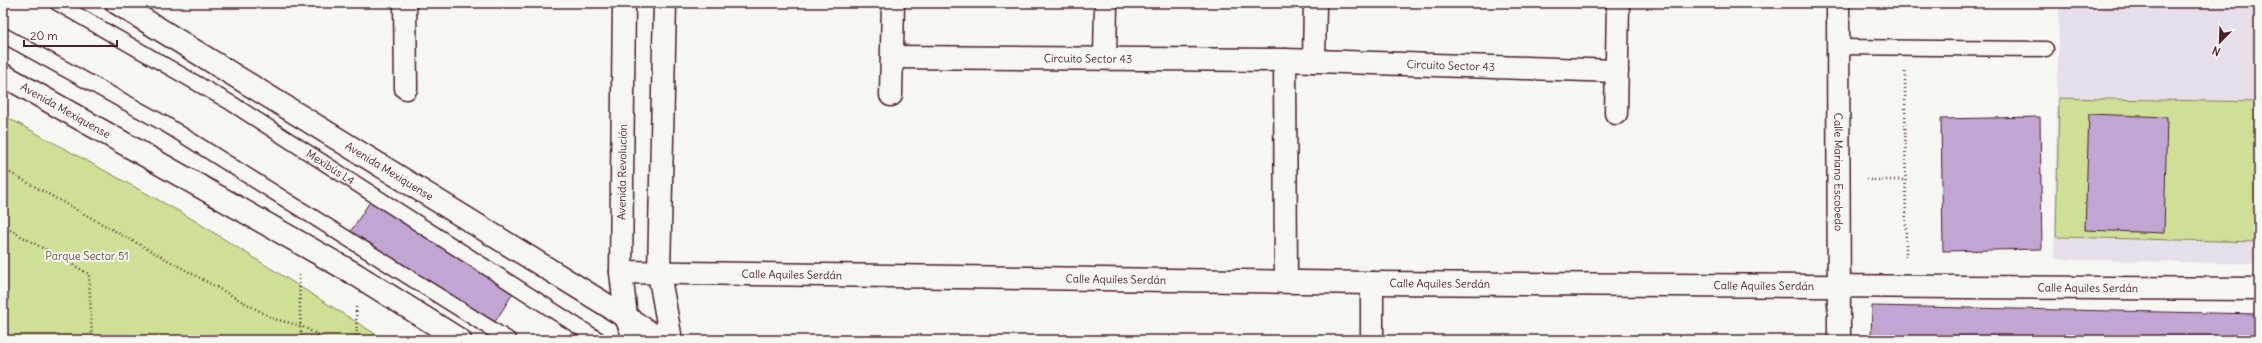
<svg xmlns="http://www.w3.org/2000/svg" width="2262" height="343" font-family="Delius,sans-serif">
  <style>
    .built { fill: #e6dee9 }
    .green { fill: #cde095; stroke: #8c8060 }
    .building { fill: #c1a6d4; stroke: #4a1f2b }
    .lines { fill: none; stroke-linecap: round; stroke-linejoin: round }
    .service-casing { stroke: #4a1f2b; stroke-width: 17 }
    .minor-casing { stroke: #4a1f2b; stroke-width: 25 }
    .tertiary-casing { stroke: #4a1f2b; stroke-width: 25 }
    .secondary-casing { stroke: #4a1f2b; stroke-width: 25 }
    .path { stroke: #4a1f2b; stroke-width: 2.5; stroke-dasharray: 1 3; stroke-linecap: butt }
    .service { stroke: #f6f6f2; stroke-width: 14 }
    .minor { stroke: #f6f6f2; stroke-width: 22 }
    .tertiary { stroke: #f6f6f2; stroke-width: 22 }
    .secondary { stroke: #f6f6f2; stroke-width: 22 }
    .labels { text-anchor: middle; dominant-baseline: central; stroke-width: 4; stroke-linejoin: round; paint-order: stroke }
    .street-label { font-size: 11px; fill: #4a1f2b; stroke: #f6f6f2 }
    .park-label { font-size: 11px; fill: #6b4f46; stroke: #f6f6f2 }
  </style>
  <rect width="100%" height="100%" fill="#f6f6f2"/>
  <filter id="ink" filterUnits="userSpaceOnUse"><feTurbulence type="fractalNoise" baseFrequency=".025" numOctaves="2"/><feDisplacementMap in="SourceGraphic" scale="8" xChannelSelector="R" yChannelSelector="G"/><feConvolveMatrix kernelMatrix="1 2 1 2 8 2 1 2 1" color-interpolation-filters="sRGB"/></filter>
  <g filter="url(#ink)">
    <!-- built -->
    <path class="built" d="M1989,3h270v261l-205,-5 5,-254z"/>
    <!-- green -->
    <g class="green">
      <path d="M2059,98l200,4v140l-203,-5z"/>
      <path d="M3,115l181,99 201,126h-382z"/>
    </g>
    <!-- building -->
    <g class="building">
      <rect x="2212" y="3" width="47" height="1"/>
      <path d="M2089,114l78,3 -3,116 -79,-3z"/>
      <path d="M2040,117l2,132 -99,2 -2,-132z"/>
      <path d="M371,200l144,90 -22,35 -144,-91z"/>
      <path d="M1872,306l387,8v26h-388z"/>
    </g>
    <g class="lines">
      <defs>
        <g id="service">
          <path id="s1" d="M57,3l174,100 368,237"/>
          <path d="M3,35l162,89 344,216"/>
          <path d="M1839,47l207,2"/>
        </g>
        <g id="minor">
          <path d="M405,3l1,85"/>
          <path id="s2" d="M1838,3l1,337"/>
          <path id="s3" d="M892,57l393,3 332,11"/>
          <path d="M1105,57l1,-54"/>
          <path d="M1285,60l1,220"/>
          <path d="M1314,61l1,-58"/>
          <path d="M891,95l2,-92"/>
          <path d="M1616,113l2,-110"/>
          <path id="s4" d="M621,272l751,11 887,6"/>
          <path d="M1372,283v57"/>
        </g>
        <g id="tertiary">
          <path d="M624,3l-3,269 5,45 9,23"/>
          <path d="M665,3l-6,270 12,67"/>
        </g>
        <g id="secondary">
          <path id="s5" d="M117,3l509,314 35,23"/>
          <path id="s6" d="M3,75l352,199 105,66"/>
        </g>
      </defs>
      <!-- service casing -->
      <use href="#service" class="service-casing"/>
      <!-- minor casing -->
      <use href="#minor" class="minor-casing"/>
      <!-- tertiary casing -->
      <use href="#tertiary" class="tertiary-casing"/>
      <!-- secondary casing -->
      <use href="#secondary" class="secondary-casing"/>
      <!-- path -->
      <g class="path">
        <path d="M1905,72l1,187"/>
        <path d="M3,169l271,150 27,7 28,14"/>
        <path d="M1866,180h40"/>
        <path d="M3,226l86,48 3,66"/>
        <path d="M299,275l2,65"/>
        <path d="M356,307l1,33"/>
      </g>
      <!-- service -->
      <use href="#service" class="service"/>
      <!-- minor -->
      <use href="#minor" class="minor"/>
      <!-- tertiary -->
      <use href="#tertiary" class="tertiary"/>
      <!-- secondary -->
      <use href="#secondary" class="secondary"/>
    </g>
  </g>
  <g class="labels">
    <!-- street labels -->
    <g class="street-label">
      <text stroke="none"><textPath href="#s3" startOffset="196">Circuito Sector 43</textPath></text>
      <text stroke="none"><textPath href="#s3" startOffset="559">Circuito Sector 43</textPath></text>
      <text stroke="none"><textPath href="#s6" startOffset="72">Avenida Mexiquense</textPath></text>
      <text stroke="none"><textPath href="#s1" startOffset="319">Mexibús L4</textPath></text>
      <text stroke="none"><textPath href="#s5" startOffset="320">Avenida Mexiquense</textPath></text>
      <text transform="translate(622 172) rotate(-89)">Avenida Revolución</text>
      <text stroke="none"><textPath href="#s2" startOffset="169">Calle Mariano Escobedo</textPath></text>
      <text stroke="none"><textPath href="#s4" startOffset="171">Calle Aquiles Serdán</textPath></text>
      <text stroke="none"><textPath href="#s4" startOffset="495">Calle Aquiles Serdán</textPath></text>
      <text stroke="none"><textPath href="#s4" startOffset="819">Calle Aquiles Serdán</textPath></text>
      <text stroke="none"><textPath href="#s4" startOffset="1143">Calle Aquiles Serdán</textPath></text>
      <text stroke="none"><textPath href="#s4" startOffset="1467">Calle Aquiles Serdán</textPath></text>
    </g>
    <!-- park labels -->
    <g class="park-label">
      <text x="87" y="256">Parque Sector 51</text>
    </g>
  </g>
  <!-- margin -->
  <rect width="2262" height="343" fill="none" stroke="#f6f6f2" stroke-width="16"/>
  <rect x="8" y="8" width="2246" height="327" fill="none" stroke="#4a1f2b" stroke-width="1.5" filter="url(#ink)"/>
  <!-- north arrow -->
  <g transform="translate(2220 42) rotate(203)" stroke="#f6f6f2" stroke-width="3" paint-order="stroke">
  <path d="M0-3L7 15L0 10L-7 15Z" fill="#4a1f2b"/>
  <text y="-6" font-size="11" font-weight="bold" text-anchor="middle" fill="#4a1f2b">N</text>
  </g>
  <!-- scale -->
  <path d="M24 40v6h93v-6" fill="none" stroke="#4a1f2b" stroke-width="2"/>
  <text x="30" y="40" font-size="12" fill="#4a1f2b" stroke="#f6f6f2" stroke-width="3" paint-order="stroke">20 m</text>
</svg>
